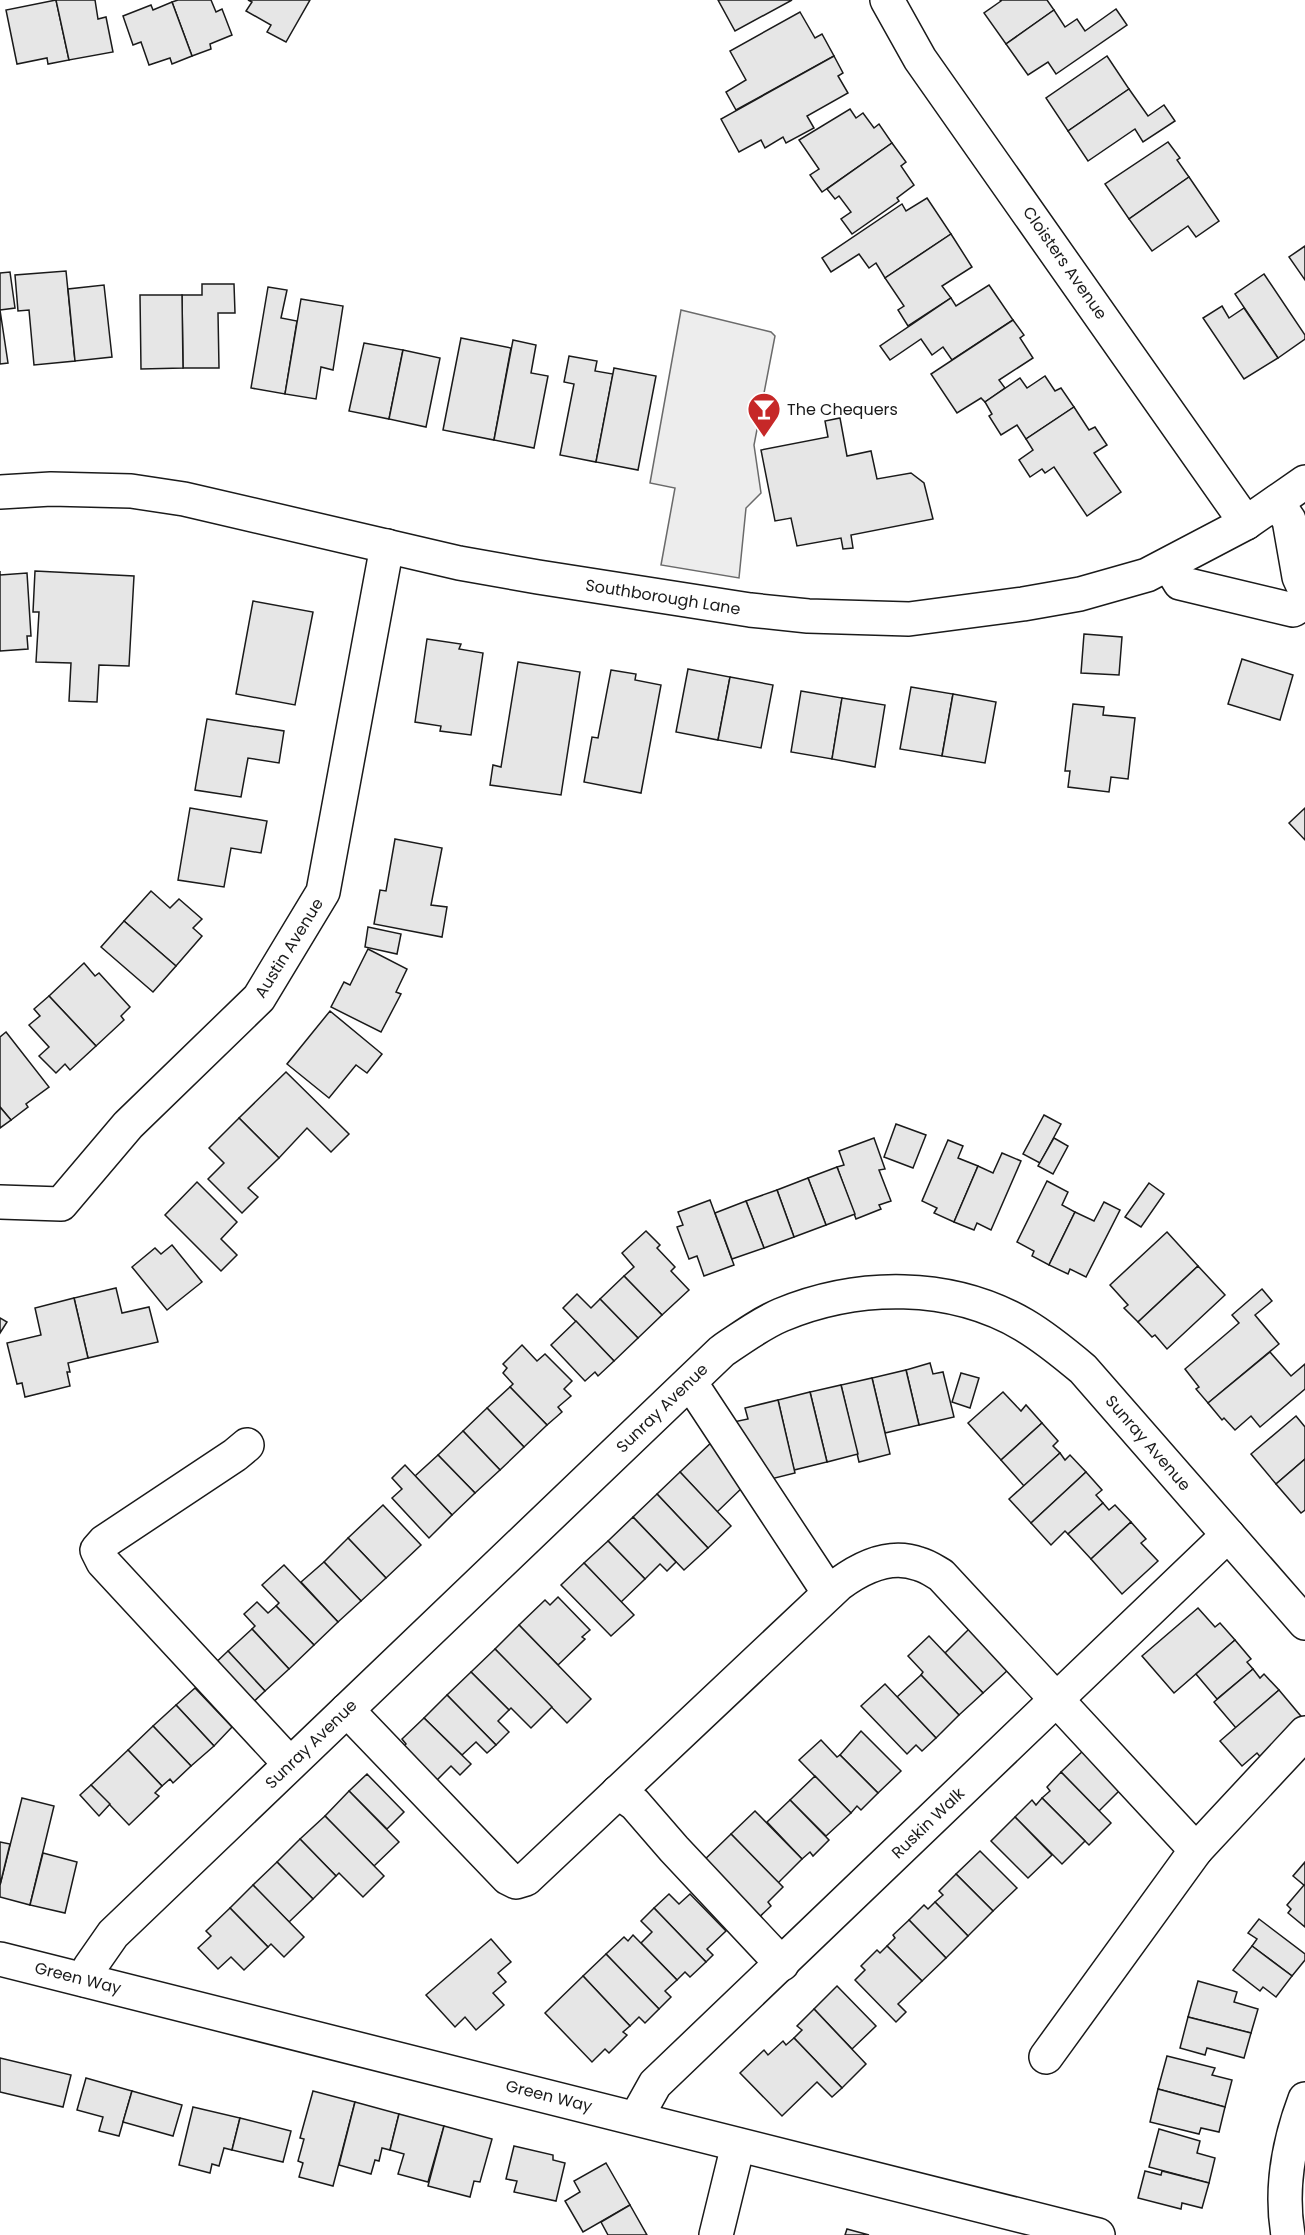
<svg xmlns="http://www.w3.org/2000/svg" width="1305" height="2235" font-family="Poppins,sans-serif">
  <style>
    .built { fill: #ededed; stroke: #6a6a6a; stroke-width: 1.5 }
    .building { fill: #e6e6e6; stroke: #1a1a1a; stroke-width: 1.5 }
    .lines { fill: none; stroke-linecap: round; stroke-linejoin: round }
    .minor-casing { stroke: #1a1a1a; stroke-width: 36 }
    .minor { stroke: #fff; stroke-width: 33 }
    .labels { text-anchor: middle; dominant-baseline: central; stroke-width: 4.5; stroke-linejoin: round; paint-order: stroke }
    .street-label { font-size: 16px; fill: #1a1a1a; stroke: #fff }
    .poi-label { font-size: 16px; fill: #1a1a1a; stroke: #fff; text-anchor: start }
  </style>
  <rect width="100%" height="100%" fill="#fff"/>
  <!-- built -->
  <path class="built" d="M681,310l90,22 4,4 -21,109 7,48 -15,15 -7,70 -78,-13 14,-77 -25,-5z"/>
  <!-- building -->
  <g class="building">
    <path d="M56,0l13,60 -21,4 -1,-6 -30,6 -11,-54z"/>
    <path d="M56,0h39l3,19 8,-2 7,35 -44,8z"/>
    <path d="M178,0h33l5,12 6,-3 10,26 -22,9 1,5 -19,7 -20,-54z"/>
    <path d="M248,0h62l-24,42 -19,-10 4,-7 -25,-14 6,-9z"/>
    <path d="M718,0h74l-57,31z"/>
    <path d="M1000,0h47l7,10 -48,34 -22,-31 17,-12z"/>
    <path d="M172,2l20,54 -20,8 -2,-6 -21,7 -8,-23 -8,3 -10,-29 28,-11 2,5z"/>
    <path d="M1116,9l11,16 -71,49 -8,-12 -20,13 -22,-31 48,-34 11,17 12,-8 8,12z"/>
    <path d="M800,12l15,26 7,-4 12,22 -98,54 -10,-18 20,-12 -16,-29z"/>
    <path d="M834,56l9,17 -5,3 10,17 -41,23 7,12 -28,15 -3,-6 -18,11 -4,-8 -22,12 -18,-33z"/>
    <path d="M1107,56l22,33 -61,42 -22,-33z"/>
    <path d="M1129,89l19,27 16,-11 11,16 -32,21 -8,-13 -47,32 -20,-30z"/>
    <path d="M850,109l6,9 7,-5 11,15 5,-4 13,19 -70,49 -12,-17 9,-6 -20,-29z"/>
    <path d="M1168,142l12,16 -3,2 12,17 -60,42 -24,-35z"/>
    <path d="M892,143l14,19 -5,4 13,19 -17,13 2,3 -47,33 -11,-15 10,-7 -12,-16 -4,3 -8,-10z"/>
    <path d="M1189,177l30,44 -23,16 -8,-11 -36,25 -23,-32z"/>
    <path d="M927,198l24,36 -66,44 -9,-15 -7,5 -10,-14 -28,18 -9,-14 80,-54 4,7z"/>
    <path d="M951,234l21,33 -30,19 9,12 -43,28 -10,-16 6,-4 -19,-28z"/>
    <path d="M1305,246v34l-16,-23z"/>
    <path d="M66,271l9,90 -41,4 -5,-55 -11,1 -3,-36z"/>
    <path d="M10,272l5,36 -15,2 8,53 -8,1v-91z"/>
    <path d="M1264,274l41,61v4l-27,19 -43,-64z"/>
    <path d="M202,284h32l1,29h-17l1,55h-36l-1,-73h20z"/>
    <path d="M104,285l8,72 -37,4 -7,-72z"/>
    <path d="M989,285l24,35 -61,40 -9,-13 -11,8 -11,-16 -31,21 -10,-14 71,-48 5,8z"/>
    <path d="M268,287l19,3 -6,28 16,3 -12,73 -34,-6z"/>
    <path d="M140,295h42l1,73 -42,1z"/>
    <path d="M301,299l42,7 -10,64 -12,-3 -5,32 -31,-5z"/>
    <path d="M1222,306l7,12 15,-10 34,50 -34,21 -41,-61z"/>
    <path d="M1013,320l11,15 -4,3 13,20 -34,22 6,8 -20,14 -4,-4 -24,15 -26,-39z"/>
    <path d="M461,338l50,10 -17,92 -51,-10z"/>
    <path d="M513,340l23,5 -5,28 17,3 -14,72 -40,-8z"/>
    <path d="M364,343l39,7 -14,69 -40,-8z"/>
    <path d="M403,350l37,8 -14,69 -37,-8z"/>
    <path d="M569,356l28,5 -2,10 18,3 -17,88 -36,-7 14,-71 -10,-2z"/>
    <path d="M614,368l42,8 -18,94 -42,-8z"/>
    <path d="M1045,376l10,15 6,-3 13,19 -48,32 -9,-14 -16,10 -12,-19 3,-2 -7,-12 35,-24 7,10z"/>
    <path d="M1074,407l15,23 6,-3 12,18 -13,8 27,39 -34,24 -33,-49 -9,6 -3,-4 -12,8 -11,-17 14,-10 -7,-11z"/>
    <path d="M840,418l7,38 24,-5 6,28 34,-6 13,10 9,36 -82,16 2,13 -10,1 -2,-11 -44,8 -6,-28 -16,3 -14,-71 67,-13 -3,-16z"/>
    <path d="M0,571v4l27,-2 4,63h-4l1,13 -28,2z"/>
    <path d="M35,571l99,5 -5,90 -30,-1 -2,37 -28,-1 2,-38 -35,-1 3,-50h-6z"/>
    <path d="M253,601l60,11 -18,93 -59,-11z"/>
    <path d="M1084,634l38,3 -3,38 -38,-2z"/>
    <path d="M427,639l34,5 -2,5 24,4 -12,82 -31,-4 1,-5 -26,-4z"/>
    <path d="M1242,659l51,16 -13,45 -52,-16z"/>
    <path d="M518,662l62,10 -19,123 -71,-10 3,-20 8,2z"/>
    <path d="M688,669l42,8 -12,63 -42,-8z"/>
    <path d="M611,670l25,4 -1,6 26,5 -20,108 -57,-11 8,-45 6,1z"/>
    <path d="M730,677l43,8 -12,63 -43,-8z"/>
    <path d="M911,687l42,7 -11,62 -42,-7z"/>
    <path d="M801,691l41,7 -10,61 -41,-7z"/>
    <path d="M953,694l43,8 -11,61 -43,-7z"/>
    <path d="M842,698l43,7 -10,62 -43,-8z"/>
    <path d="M1073,704l31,3 -1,8 32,3 -7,61 -17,-2 -2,15 -41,-5 2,-16h-5z"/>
    <path d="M207,719l77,12 -5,32 -31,-5 -7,39 -46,-7z"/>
    <path d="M190,808l77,13 -6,32 -30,-5 -7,39 -46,-7z"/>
    <path d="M1305,808v32l-16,-17z"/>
    <path d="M395,839l47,9 -11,57 16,2 -5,30 -68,-13 6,-34 6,1z"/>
    <path d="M151,891l19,17 9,-9 23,20 -9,9 9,8 -26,30 -52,-45z"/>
    <path d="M124,921l52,45 -23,26 -52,-45z"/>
    <path d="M368,927l33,7 -4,20 -32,-7z"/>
    <path d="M368,949l39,20 -11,23 5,2 -20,38 -50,-25 13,-25 6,3z"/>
    <path d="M84,963l11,13 4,-3 31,34 -9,9 3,4 -28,26 -47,-50z"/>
    <path d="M49,996l47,50 -26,24 -5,-6 -9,9 -17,-17 10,-9 -20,-22 11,-9 -6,-7z"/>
    <path d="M330,1011l52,43 -15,19 -11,-8 -27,33 -42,-34z"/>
    <path d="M6,1032l43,55 -23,17 2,3 -17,13 -11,-13v-70z"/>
    <path d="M286,1072l63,62 -18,18 -24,-24 -28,30 -40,-40z"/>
    <path d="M0,1107l11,13 -11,8z"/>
    <path d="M1044,1115l17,9 -21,39 -17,-9z"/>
    <path d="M239,1118l40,40 -31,30 10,9 -16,16 -34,-34 16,-16 -15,-15z"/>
    <path d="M896,1124l30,11 -13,33 -29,-11z"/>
    <path d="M874,1138l11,31 -6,1 12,31 -12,4 2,4 -25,10 -19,-52 7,-2 -5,-14z"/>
    <path d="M1054,1138l14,8 -15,28 -15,-8z"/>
    <path d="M948,1140l15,6 -5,12 20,8 -24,56 -20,-9 3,-5 -15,-7z"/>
    <path d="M1002,1153l19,8 -30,69 -14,-7 -3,7 -20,-8 24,-56 15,7z"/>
    <path d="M837,1167l18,47 -29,11 -18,-47z"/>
    <path d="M808,1178l18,47 -32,12 -17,-47z"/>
    <path d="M1047,1181l21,11 -6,13 13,7 -26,53 -17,-9 2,-5 -17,-9z"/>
    <path d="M197,1182l40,40 -16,17 16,16 -16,16 -56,-56z"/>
    <path d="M1149,1183l15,11 -23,33 -16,-10z"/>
    <path d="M777,1190l17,47 -30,11 -18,-47z"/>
    <path d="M710,1200l24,65 -30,11 -7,-20 -8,3 -12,-32 6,-2 -5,-13z"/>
    <path d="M746,1201l18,47 -32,11 -17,-46z"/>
    <path d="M1104,1202l16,8 -34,67 -16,-8 -2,5 -19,-9 26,-53 19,9z"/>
    <path d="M646,1231l14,14 -3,3 18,19 -4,4 18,19 -27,25 -38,-39 10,-9 -12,-14z"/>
    <path d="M1167,1232l31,34 -60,56 -14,-14 4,-3 -18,-20z"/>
    <path d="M172,1245l30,37 -35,28 -35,-43 23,-19 6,6z"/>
    <path d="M1198,1266l27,29 -58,54 -12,-14 -3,2 -14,-15z"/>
    <path d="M624,1276l38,39 -24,23 -38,-39z"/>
    <path d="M116,1288l6,25 27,-6 9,35 -70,16 -14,-60z"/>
    <path d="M1262,1289l10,12 -17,14 24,29 -71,59 -12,-14 3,-2 -14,-18 54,-46 -7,-8z"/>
    <path d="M577,1294l14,14 9,-9 38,39 -24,23 -51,-53z"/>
    <path d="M74,1298l14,60 -20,5 2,9h-3l3,14 -45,11 -3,-14 -5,1 -10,-41 34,-8 -6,-27z"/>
    <path d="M0,1318l7,4 -7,11z"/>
    <path d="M576,1321l38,40 -16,15 -3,-4 -10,9 -34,-36z"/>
    <path d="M522,1345l15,16 8,-7 27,27 -8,8 7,7 -13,11 4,5 -15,13 -37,-38 3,-3 -10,-11 4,-5 -4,-4z"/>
    <path d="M1270,1352l21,24 14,-12v25l-45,38 -9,-11 -16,14 -11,-12 -2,2 -14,-17z"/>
    <path d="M930,1363l3,11 10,-2 11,45 -35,8 -13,-55z"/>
    <path d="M906,1370l13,55 -34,8 -13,-55z"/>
    <path d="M961,1373l18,5 -9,30 -18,-6z"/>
    <path d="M872,1378l18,76 -31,8 -18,-77z"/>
    <path d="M841,1385l17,69 -31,8 -17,-70z"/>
    <path d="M510,1387l37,38 -23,22 -37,-39z"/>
    <path d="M810,1392l17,70 -33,8 -16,-70z"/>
    <path d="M1003,1392l18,19 5,-6 16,18 -41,37 -33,-37z"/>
    <path d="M778,1400l17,73 -32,8 -39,-57 24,-5 -3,-11z"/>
    <path d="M487,1408l37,39 -24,23 -37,-39z"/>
    <path d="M1296,1416l9,11v32l-29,25 -25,-30z"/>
    <path d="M1042,1423l16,18 -5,5 7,7 -36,33 -23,-26z"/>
    <path d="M463,1431l37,39 -25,23 -37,-38z"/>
    <path d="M713,1441l31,45 -27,26 -37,-40z"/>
    <path d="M1060,1453l5,7 5,-5 16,17 -55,51 -22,-24z"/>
    <path d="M438,1455l37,38 -23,22 -37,-39z"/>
    <path d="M1305,1459v51l-4,3 -25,-29z"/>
    <path d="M405,1465l47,50 -23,23 -37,-40 10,-9 -10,-11z"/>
    <path d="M680,1472l51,54 -23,22 -51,-54z"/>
    <path d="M1086,1472l16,18 -6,5 7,8 -35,31 -3,-3 -14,14 -20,-22z"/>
    <path d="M657,1494l51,54 -24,22 -51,-53z"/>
    <path d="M1103,1503l6,7 6,-5 16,17 -40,37 -23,-25z"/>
    <path d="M383,1505l38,40 -35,33 -38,-40z"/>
    <path d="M633,1517l43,45 -9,9 -7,-7 -15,15 -37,-38z"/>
    <path d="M1131,1522l15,17 -5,4 17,18 -36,33 -31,-35z"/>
    <path d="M348,1538l38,40 -25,23 -37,-39z"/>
    <path d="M608,1541l37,38 -24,23 -37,-39z"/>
    <path d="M324,1562l37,39 -23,21 -37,-40z"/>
    <path d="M584,1563l50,52 -23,21 -50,-51z"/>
    <path d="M284,1565l54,57 -24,23 -38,-39 3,-3 -17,-18z"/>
    <path d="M558,1597l32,33 -8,7 3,2 -27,26 -39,-40 26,-25 5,5z"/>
    <path d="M257,1602l11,11 8,-7 38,39 -25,24 -37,-40 3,-3 -11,-12z"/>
    <path d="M1198,1608l17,19 5,-4 15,17 -61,53 -32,-37z"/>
    <path d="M519,1625l72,74 -24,24 -72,-74z"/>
    <path d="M970,1628l39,41 -26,24 -38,-40z"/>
    <path d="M252,1629l37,40 -24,22 -37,-40z"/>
    <path d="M929,1636l54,57 -24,22 -38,-40 2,-3 -15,-16z"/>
    <path d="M1235,1640l16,19 -4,3 6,7 -36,30 -21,-25z"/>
    <path d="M495,1649l57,58 -21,21 -20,-20 -2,2 -38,-38z"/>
    <path d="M228,1651l37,40 -18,17 -38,-39z"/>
    <path d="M1253,1669l7,9 4,-4 15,16 -43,38 -22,-26z"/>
    <path d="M471,1672l38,38 -11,11 11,11 -13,13 -49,-50z"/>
    <path d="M921,1675l38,40 -23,23 -39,-41z"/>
    <path d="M885,1684l51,54 -14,13 -6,-6 -9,9 -46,-48z"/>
    <path d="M195,1688l37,39 -18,19 -38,-41z"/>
    <path d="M1279,1690l26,31 -42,39 -6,-7 -15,13 -22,-25z"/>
    <path d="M447,1695l49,50 -9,8 -11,-11 -14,13 -38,-37z"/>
    <path d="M176,1705l38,41 -23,20 -38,-40z"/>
    <path d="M424,1718l47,46 -11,11 -9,-9 -22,22 -33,-34 10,-10 -4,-5z"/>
    <path d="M153,1726l38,40 -18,17 -3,-4 -8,7 -34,-36z"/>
    <path d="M861,1731l40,40 -23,22 -38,-38z"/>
    <path d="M821,1740l16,17 3,-2 38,38 -17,17 -4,-4 -6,7 -52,-53z"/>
    <path d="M1086,1748l38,38 -25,25 -38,-39z"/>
    <path d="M128,1750l34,36 -7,7 4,3 -30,29 -38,-40z"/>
    <path d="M1061,1772l50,51 -22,22 -47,-47 8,-7 -3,-4z"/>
    <path d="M367,1774l37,38 -17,17 -38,-38z"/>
    <path d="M815,1776l36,37 -25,23 -36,-36z"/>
    <path d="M91,1785l19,19 -11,12 -19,-21z"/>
    <path d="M349,1791l50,51 -25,24 -49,-50z"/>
    <path d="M22,1798l32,8 -24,99 -30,-8v-12z"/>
    <path d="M1042,1798l43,43 -23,23 -47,-47 17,-17 4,5z"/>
    <path d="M790,1800l39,40 -16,16 -3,-4 -8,7 -35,-37z"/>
    <path d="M755,1811l47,48 -24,24 -47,-49z"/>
    <path d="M325,1816l59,60 -21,21 -24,-24 -3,3 -36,-37z"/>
    <path d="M1015,1817l37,38 -24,23 -37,-37z"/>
    <path d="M731,1834l52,53 -15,15 3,4 -18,17 -55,-57z"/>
    <path d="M300,1839l36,37 -23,23 -36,-37z"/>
    <path d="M0,1842l10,2 -10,41z"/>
    <path d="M980,1851l37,37 -24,23 -37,-37z"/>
    <path d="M43,1853l34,9 -12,51 -35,-8z"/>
    <path d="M277,1862l36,37 -24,23 -36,-37z"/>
    <path d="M1305,1862v24l-12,-10z"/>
    <path d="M956,1874l37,37 -25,25 -33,-34 8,-7 -4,-4z"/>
    <path d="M253,1885l51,52 -20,20 -13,-13 -3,3 -38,-39z"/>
    <path d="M1304,1885l1,1v41l-17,-14 3,-4 -4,-4z"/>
    <path d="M669,1894l10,10 11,-10 36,37 -19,18 6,6 -7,7 -52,-54z"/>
    <path d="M935,1902l33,34 -22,22 -37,-38 15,-15 4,4z"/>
    <path d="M230,1908l38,39 -24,23 -13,-13 -13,12 -20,-21 13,-12 -5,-5z"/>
    <path d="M654,1908l52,54 -16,15 -5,-5 -8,8 -36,-37 11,-11 -11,-11z"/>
    <path d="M1259,1919l46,35v6l-13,16 -40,-30 5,-7 -9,-6z"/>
    <path d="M909,1920l37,38 -24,23 -35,-35 8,-8 -2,-3z"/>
    <path d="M633,1935l44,45 -12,11 6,6 -12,12 -53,-55 18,-17 4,4z"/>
    <path d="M491,1939l20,23 -13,11 8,9 -13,11 11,12 -28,25 -11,-13 -10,10 -29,-32z"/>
    <path d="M887,1946l35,35 -24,23 8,8 -10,10 -41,-42 10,-10 -4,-4 16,-16 3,3z"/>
    <path d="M1252,1946l40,30 -16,21 -13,-10 -3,4 -27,-21z"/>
    <path d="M606,1954l53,55 -14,14 -6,-6 -9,9 -47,-50z"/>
    <path d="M583,1976l47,50 -7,6 4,3 -18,18 -4,-4 -13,13 -47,-49z"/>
    <path d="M1198,1981l39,11 -3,10 24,7 -7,24 -63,-16z"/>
    <path d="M837,1986l39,40 -24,23 -38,-40z"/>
    <path d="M814,2009l52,55 -24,24 -48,-50 8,-8 -5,-4z"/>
    <path d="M1188,2017l63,16 -7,25 -37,-10 -2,7 -25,-7z"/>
    <path d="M794,2038l48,50 -10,9 -15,-15 -35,34 -42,-43 24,-23 4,5 15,-14 3,4z"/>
    <path d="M1167,2056l48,12 -3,7 20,5 -7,27 -67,-18z"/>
    <path d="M0,2058l71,17 -8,32 -63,-15z"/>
    <path d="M86,2078l46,13 -13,45 -20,-5 4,-14 -26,-7z"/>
    <path d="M1158,2089l67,18 -6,25 -18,-4 -2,6 -49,-12z"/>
    <path d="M132,2091l50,14 -9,31 -50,-14z"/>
    <path d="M313,2091l42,11 -22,84 -34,-9 4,-14 -5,-2 6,-22 -4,-1z"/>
    <path d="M355,2102l44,12 -9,36 -8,-2 -3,13 -4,-1 -4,14 -32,-9z"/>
    <path d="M193,2107l47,11 -8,32 -8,-2 -5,18 -7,-2 -2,9 -31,-8z"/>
    <path d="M399,2114l45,12 -16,56 -30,-8 6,-20 -14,-4z"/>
    <path d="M240,2118l51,13 -8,31 -51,-12z"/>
    <path d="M444,2126l48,13 -12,43 -6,-1 -4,16 -42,-11z"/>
    <path d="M1159,2129l41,12 -3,12 18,5 -6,25 -60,-16z"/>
    <path d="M514,2146l39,9v5l12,3 -9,38 -42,-9 3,-11 -11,-2z"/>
    <path d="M606,2163l24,42 -47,27 -18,-31 15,-9 -6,-11z"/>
    <path d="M1145,2171l16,4 1,-4 47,12 -7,25 -20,-5 -1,6 -43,-11z"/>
    <path d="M630,2205l17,30h-39l-7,-13z"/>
    <path d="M847,2229l22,6h-24z"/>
  </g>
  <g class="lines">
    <defs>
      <g id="minor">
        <path d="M887,0l33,59 326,464"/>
        <path d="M0,492l51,-3 80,2 53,8 275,64 79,14 212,33 58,6 101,3 114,-15 57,-10 67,-19 99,-52 59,-41"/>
        <path d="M1277,502l12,18 10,57 6,13"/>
        <path d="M1169,565l11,18 113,27 12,-7"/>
        <path d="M0,1202l61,2 67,-79 131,-127 64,-106 64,-346"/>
        <path d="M690,1382l139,211"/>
        <path d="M247,1445l-12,10 -131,87 -7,8 6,12 187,202"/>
        <path d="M347,1710l161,168 8,4 10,-3 313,-295c23,-17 51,-31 80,-20 8,2 15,7 22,11l255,275"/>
        <path d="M618,1792l17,12 39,45 108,115"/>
        <path d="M0,1959l1098,276"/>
        <path d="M85,1980l5,-13 23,-33 609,-583c19,-13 38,-27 59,-36 77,-32 170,-33 243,10 22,13 40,28 59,44l222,254"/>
        <path d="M1046,2057l150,-207 109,-117"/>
        <path d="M636,2118l19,-34 573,-549"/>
        <path d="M716,2235l22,-90"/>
        <path d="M1288,2235c-8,-47 0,-91 17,-136"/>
      </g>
    </defs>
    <!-- minor casing -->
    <use href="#minor" class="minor-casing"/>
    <!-- minor -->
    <use href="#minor" class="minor"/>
  </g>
  <!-- icons -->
  <defs>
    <symbol id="bar-pin" viewBox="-11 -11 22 30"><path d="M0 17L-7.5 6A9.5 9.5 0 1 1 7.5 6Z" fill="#c62828" stroke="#fff"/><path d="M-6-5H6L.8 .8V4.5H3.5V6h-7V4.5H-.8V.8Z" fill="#fff"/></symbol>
  </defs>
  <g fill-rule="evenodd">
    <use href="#bar-pin" x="745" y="390" width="38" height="52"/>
  </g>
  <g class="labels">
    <!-- street labels -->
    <g class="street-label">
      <text transform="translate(1065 263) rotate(55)">Cloisters Avenue</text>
      <text transform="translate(663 597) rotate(9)">Southborough Lane</text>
      <text transform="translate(289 948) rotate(-58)">Austin Avenue</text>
      <text transform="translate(662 1408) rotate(-44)">Sunray Avenue</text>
      <text transform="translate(1148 1443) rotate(49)">Sunray Avenue</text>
      <text transform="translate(311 1744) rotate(-44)">Sunray Avenue</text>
      <text transform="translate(928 1823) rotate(-44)">Ruskin Walk</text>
      <text transform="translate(78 1978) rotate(14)">Green Way</text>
      <text transform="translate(549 2096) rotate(14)">Green Way</text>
    </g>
    <!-- poi labels -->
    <g class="poi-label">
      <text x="787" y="409">The Chequers</text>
    </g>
  </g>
</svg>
